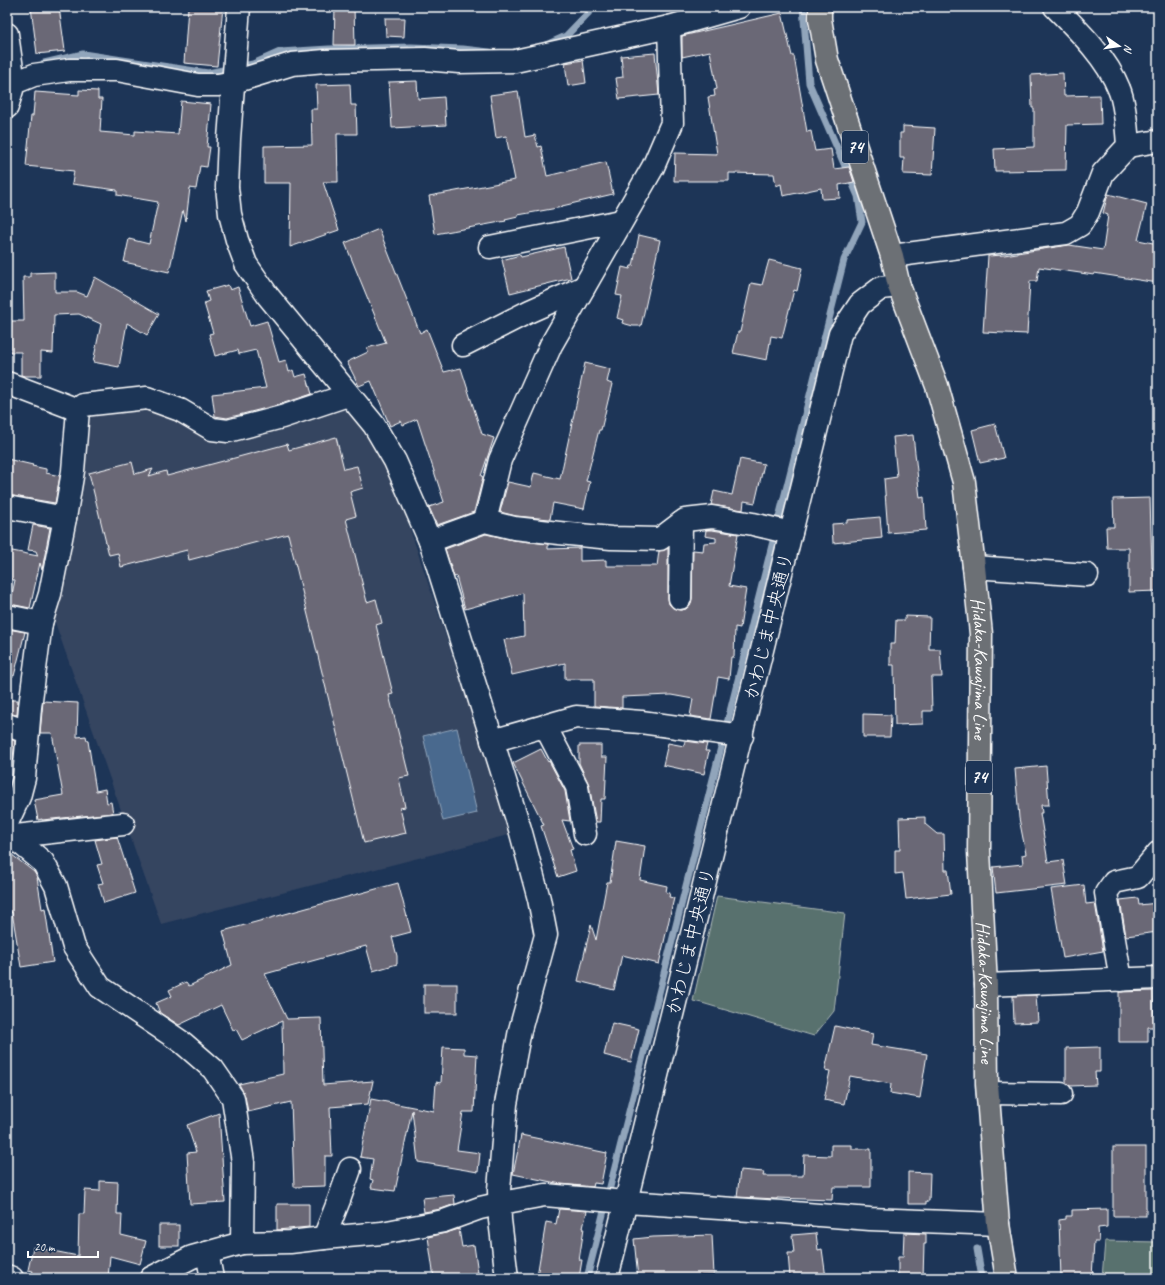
<svg xmlns="http://www.w3.org/2000/svg" width="1165" height="1285" font-family="Caveat,'Klee One',sans-serif">
  <style>
    .built { fill: #344460 }
    .green { fill: #59716e; stroke: #acb8b6 }
    .water { fill: #48698e; stroke: #91a5bb }
    .lines { fill: none; stroke-linecap: round; stroke-linejoin: round }
    .stream { stroke: #91a5bb; stroke-width: 7 }
    .building { fill: #6b6776; stroke: #fff }
    .minor-casing { stroke: #fff; stroke-width: 25 }
    .major-casing { stroke: #fff; stroke-width: 25 }
    .minor { stroke: #1d3557; stroke-width: 22 }
    .major { stroke: #6c6f75; stroke-width: 22 }
    .labels { text-anchor: middle; dominant-baseline: central; stroke-width: 3; stroke-linejoin: round; paint-order: stroke }
    .shield { fill: #1d3557; stroke: #bbc2cd; stroke-width: 1 }
    .shield-label { font-size: 18px; font-weight: bold; fill: #fff }
    .street-label { font-size: 19px; fill: #fff; stroke: #1d3557 }
  </style>
  <rect width="100%" height="100%" fill="#1d3557"/>
  <filter id="ink" filterUnits="userSpaceOnUse"><feTurbulence type="fractalNoise" baseFrequency=".025" numOctaves="2"/><feDisplacementMap in="SourceGraphic" scale="8" xChannelSelector="R" yChannelSelector="G"/><feConvolveMatrix kernelMatrix="1 2 1 2 8 2 1 2 1" color-interpolation-filters="sRGB"/></filter>
  <g filter="url(#ink)">
    <!-- built -->
    <path class="built" d="M145,408l18,4 26,18 23,8 26,-1 111,-29 26,36 26,58 111,332 -351,90 -109,-310 22,-86 15,-114z"/>
    <!-- green -->
    <g class="green">
      <path d="M717,896l128,17 -11,98 -20,25 -112,-33 -9,-2z"/>
      <path d="M1105,1241l53,1v36h-56z"/>
    </g>
    <!-- water -->
    <path class="water" d="M457,728l20,85 -34,8 -20,-85z"/>
    <g class="lines">
      <!-- stream -->
      <g class="stream">
        <path d="M546,45l20,-9 28,-29"/>
        <path d="M44,63l39,-9 125,19 45,-9 27,-12 49,-3 82,-2 52,2 26,3"/>
        <path d="M977,1249l5,29"/>
        <path d="M587,1278l257,-1018 18,-38 -4,-26 -49,-113 -6,-76"/>
      </g>
    </g>
    <!-- building -->
    <g class="building">
      <path d="M31,7h28l6,44 -28,3z"/>
      <path d="M188,7h35l-6,59 -33,-3z"/>
      <path d="M335,7h19l1,38h-21z"/>
      <path d="M782,13l10,43h2l13,76 4,-1 4,20 16,-2 3,20 15,-2 5,15 -15,3 1,13 -18,1 -1,-11 -38,8 -2,-12 -5,2 -2,-12 -45,-1v8h-55l1,-28 42,1 -9,-57 7,-1 -1,-6 3,-1 -7,-38 -28,6v-21z"/>
      <path d="M385,18h20l-1,19 -18,-1z"/>
      <path d="M655,53l4,42 -40,4 -3,-21 7,-1 -2,-21z"/>
      <path d="M583,60l3,23 -18,3 -3,-23z"/>
      <path d="M1063,73l1,23 36,-1 1,29 -34,1 -1,45 -71,1 -1,-22 40,-2v-39h-2l-1,-33z"/>
      <path d="M417,81l1,18 26,-2 2,28 -54,3 -3,-46z"/>
      <path d="M350,84l1,21h5l1,29h-20l1,48h-15l16,48 -49,17 1,-64h-27v-37l48,-1 -1,-36h6l-1,-24z"/>
      <path d="M79,90l19,1v8h4l-2,33 35,3v-4l43,3 3,-33 30,3 -4,43h3l-3,20 -7,-1 -4,23 -6,-1 -4,33 -3,-11 -14,62 -45,-10 5,-23 20,5 9,-42 -41,-7v-5l-45,-6 2,-13 -48,-5 5,-50h2l2,-24 44,3z"/>
      <path d="M518,91l7,46 10,-2 3,12 3,-1 6,30 59,-14 7,32 -51,12 1,1 -45,8v2l-13,3 1,1 -71,13 -6,-38 86,-16 -9,-44 -10,2 -6,-43z"/>
      <path d="M903,126l32,2 -3,47 -29,-1 1,-16h-4v-25h3z"/>
      <path d="M1108,194l39,10 -9,36 20,4v39l-64,-10v2l-55,-8 -2,14h-7l-3,53 -44,-2 5,-76 16,-1 65,-10 34,5 5,-35 -5,-2z"/>
      <path d="M379,229l41,104 7,-4 17,43 17,-4 21,66 12,4 -13,38 2,1 -9,35 -37,13 -8,-18 15,-5 -27,-83 -14,6 -2,-4 -11,5 -19,-45 -12,5 -12,-24 21,-10 -1,-4 19,-5 -41,-100z"/>
      <path d="M639,235l21,5 -19,86h-8l-11,-3 1,-3 -6,-2 5,-22 -6,-1 6,-28 8,2 1,-3h2z"/>
      <path d="M564,247l7,31 -61,15 -8,-33 18,-5 1,2z"/>
      <path d="M769,260l33,8 -5,23 -3,-1 -12,48 -11,-2 -4,24 -34,-7 5,-21h2l11,-49 11,2z"/>
      <path d="M55,272v20h22l10,4 8,-19 64,37 -12,21 -20,-12 -8,44 -26,-5 8,-38 -22,-10 -25,1 -1,38 -12,-1v24h-16l-4,-1v-23h-11l1,-31h13l-1,-44h7v-4z"/>
      <path d="M228,285l2,5 8,-3 12,39 17,-5 12,41 7,-2 3,12 4,-2 2,7 11,-3 6,20 -34,11 -51,13 -12,-2 -3,-22 54,-6 -10,-38 -17,4 -1,-4 -23,6 -6,-22 4,-1 -9,-30 5,-2 -3,-10z"/>
      <path d="M585,363l25,6 -3,13 5,2 -11,46h-2l-13,51 4,1 -6,27 -31,-6 -3,16 -34,-3 -16,-4 8,-30 23,5 3,-14 26,6z"/>
      <path d="M995,424l9,34 -24,5 -8,-33z"/>
      <path d="M913,435l7,63 4,-1 2,33 -38,3 -4,-54 13,-2 -4,-40z"/>
      <path d="M336,437l8,32 13,-3 6,22 -13,4 6,24 -10,3 21,83 9,-3 6,24 -6,2 17,69 -4,1 20,81 -10,2 6,29 -5,1 6,25 -42,10 -76,-309 -99,26 -2,-10 -66,17 -3,-14 -9,2 -20,-82 43,-11 3,12 18,-5 -4,7 17,-5 1,5 120,-32 2,6z"/>
      <path d="M7,459l26,6 -1,1 14,3v4l14,3 -5,27 -48,-8z"/>
      <path d="M740,459l24,5 -9,39 -11,-2 -1,9 -32,-5 3,-14 18,4z"/>
      <path d="M1150,498l2,70h6v23l-29,1v-44h-22l-1,-21h8l-1,-28z"/>
      <path d="M880,517l2,21 -49,5 -1,-19 15,-1v-3z"/>
      <path d="M33,525l17,3 -8,42 -2,-7 -10,45 -20,-4 5,-24 -8,-2v-28l31,6 -2,-5 -8,-1z"/>
      <path d="M706,530h6l26,4 -9,52 17,3 -6,39 -5,-1 -1,30h-3l-2,22 -11,-2 -7,42 -21,-3 3,-17 -22,-4 -49,2v11l-28,-2v-27h-29v-16l-53,12 -8,-35 20,-4 -1,-43 -58,16 -9,-33 -2,1 -9,-28 41,-15 27,6 35,4v5l32,-1v13l26,-1v6h51l2,-15 9,-3v50l1,6 4,4 7,2 6,-1 4,-4 2,-6 1,-49 10,1 1,-8 12,-1v-4l-11,-2z"/>
      <path d="M905,616l25,1 -1,32h11l2,28h-11l1,34h-9v13l-28,1 -1,-60h-4v-21h5l1,-24h9z"/>
      <path d="M7,629l18,3 -11,44 -7,-1z"/>
      <path d="M7,700h11l-1,15 -10,-2z"/>
      <path d="M43,701l35,2 -1,34 9,-1 1,5h1l8,50 9,-2 2,14 4,-1 2,11 -71,7v-1l-4,1 -4,-20 29,-5 -11,-62h-12z"/>
      <path d="M863,714l28,1 -1,22h-27z"/>
      <path d="M7,738l8,3 -2,17 -4,11h-2z"/>
      <path d="M685,741l22,3 -2,7h4l-5,23 -41,-9 5,-22 16,3z"/>
      <path d="M579,745h22v12h6l-2,42h-4l-1,23h-4l-7,-37 -10,-22z"/>
      <path d="M541,749l7,13 1,-1 16,30 5,30 -8,-1 11,29 -3,1 6,21 -18,6 -17,-51 3,-1 -31,-62z"/>
      <path d="M1046,766l3,39h-8l1,8h-2l8,49 15,-2 4,25 -71,8 -3,-26 30,-3 -1,-9 4,-1 -7,-36 -4,-49z"/>
      <path d="M925,817v7l12,10h7l1,36h3l3,24 -45,5 -3,-26 -8,1v-24h5l-1,-32z"/>
      <path d="M117,837l18,56 -31,10 -6,-19 5,-1 -6,-18 5,-1 -7,-24z"/>
      <path d="M616,841l29,5 -5,34 27,6 -1,6 4,1 -1,4 5,1 -15,66 -37,-9 -8,35 -36,-9 13,-56 5,15 11,-58h3z"/>
      <path d="M7,851l27,21 3,5 5,32 3,-1 8,54 -32,5 -9,-55 -5,1z"/>
      <path d="M398,883l13,49 -19,5 5,19v8l-24,7 -7,-25 -101,28 22,45 34,-1 2,67 50,-4 -5,23 -38,3 2,49h-7v30l-31,1 -3,-85 -43,10 -3,-16 -6,-12 44,-10 -1,-53 -40,19 -6,-11 -3,1 -12,-25 -42,20 -19,-12 -4,-10 16,-7 -3,-6 17,-8 3,4 43,-21 -9,-34z"/>
      <path d="M1084,885l2,19 9,-1 8,48 -40,7 -12,-69z"/>
      <path d="M1138,898l1,7 19,-2v29l-32,4 -6,-36z"/>
      <rect x="424" y="984" width="33" height="29"/>
      <path d="M1153,991l1,36h-6v15h-29v-50z"/>
      <path d="M1036,995l2,27 -24,1 -1,-27z"/>
      <path d="M612,1023l27,6 -8,33 -27,-7z"/>
      <path d="M835,1026l38,8 -2,11 56,9 -7,44 -30,-5 1,-9 -41,-8 -6,28 -20,-4 6,-29 -5,-1z"/>
      <path d="M443,1047l21,1v6l13,1 -3,57h-11l-6,38 23,3 -2,19 -60,-10 -6,-52 -17,81 -24,-3 2,-8 -3,-1 3,-20 -13,-2 11,-58 63,12 2,-29 5,1z"/>
      <path d="M1100,1047v25h-5l1,13 -26,1 -4,-3v-35z"/>
      <path d="M219,1113l6,89 -35,2 -3,-51 9,-1 -9,-27z"/>
      <path d="M521,1135l86,18 -6,31 -7,-1 -1,4 -32,-3 -48,-10z"/>
      <path d="M831,1145h21v4h19v38h-38l-1,13 -55,-2v1l-40,-2 3,-27 24,2 -1,4h40l1,-21 27,1z"/>
      <rect x="1113" y="1147" width="33" height="69"/>
      <path d="M908,1172l22,1 -1,28h-3v3h-18z"/>
      <path d="M100,1181l18,1 -1,32h5l-1,21 25,6 -6,23 -30,-8 -2,22h-58l-18,-4 1,-3 -5,-1 5,-23 45,9 1,-42h5l1,-24 15,1z"/>
      <path d="M454,1195l1,9 -14,5 -17,3 -2,-14z"/>
      <path d="M277,1204h32v23l-32,3z"/>
      <path d="M559,1209l28,2 -4,17h1l-5,32h3l-3,18h-29l-13,-2 9,-54 10,2z"/>
      <path d="M1107,1209v18l-9,1 1,14h-5l-2,36h-31l-2,-58 7,-1v-3h6v-6z"/>
      <rect x="159" y="1225" width="20" height="21"/>
      <path d="M459,1229l3,18 12,-2 4,28 -11,1 1,4h-34l-6,-41 18,-4z"/>
      <path d="M816,1233l2,17 4,-1 4,29h-36l-2,-25h6l-2,-18z"/>
      <path d="M904,1233l22,1v10h-2l-1,34h-25v-21h5z"/>
      <path d="M712,1235l2,40 -76,3 -4,-39 19,-2z"/>
    </g>
    <g class="lines">
      <defs>
        <g id="minor">
          <path d="M239,7l-10,132 -2,48 3,27 7,26 9,24 22,32 106,129 21,36 35,80 90,288 19,70 7,36 -26,95 -14,74 -7,86 1,30 7,58"/>
          <path d="M7,34l7,49"/>
          <path d="M7,107l7,-24 20,-8 35,-5h48l81,15h20l16,-3 58,-18 33,-3 100,-2 34,3 56,-1 154,-34 70,-20"/>
          <path d="M1128,146l30,-5"/>
          <path d="M490,247l131,-26"/>
          <path d="M892,256l174,-23 14,-8 8,-13 15,-39 25,-27c-1,-16 -3,-43 -9,-57 -12,-31 -41,-59 -64,-82"/>
          <path d="M463,345l67,-34 54,-24"/>
          <path d="M7,383l71,27"/>
          <path d="M7,507l58,11"/>
          <path d="M485,521l15,-61 51,-115 102,-178 19,-44 -3,-96"/>
          <path d="M430,541l55,-20 29,7 45,5 52,5 49,1 25,-19 27,-3 41,7 38,9"/>
          <path d="M974,567l113,8"/>
          <path d="M680,598l1,-75"/>
          <path d="M7,616l34,7"/>
          <path d="M7,725l20,7"/>
          <path d="M545,726l32,61 8,47"/>
          <path d="M492,741l84,-24 65,5 101,14"/>
          <path d="M7,823l12,-26 5,-19 6,-71 11,-84 9,-29 15,-76 8,-47 5,-61 5,-5 64,-7 33,12 32,19 16,2 54,-14 66,-22"/>
          <path d="M7,837l116,-13"/>
          <path d="M13,837l30,25 13,24 18,61 26,40 83,56 30,26 20,29 10,64 -1,81"/>
          <path d="M1121,980l-15,-87 8,-11 24,-5 20,-24"/>
          <path d="M986,985l172,-7"/>
          <path d="M988,1093l73,1"/>
          <path d="M324,1238l15,-38 11,-31"/>
          <path d="M207,1253l5,25"/>
          <path d="M7,1276l5,2"/>
          <path d="M151,1278l41,-21 50,-14 48,-1 34,-4 58,-5 62,-12 36,-13 32,-7 33,-6 81,7 155,10 89,7 128,5"/>
          <path d="M607,1278l233,-944 20,-30 21,-16 18,-2"/>
        </g>
        <g id="major">
          <path id="s1" d="M820,7v12l7,41 65,196 7,30 38,100 27,96 10,85 7,67 -2,217 7,134 1,99 11,140 9,54"/>
        </g>
      </defs>
      <!-- minor casing -->
      <use href="#minor" class="minor-casing"/>
      <!-- major casing -->
      <use href="#major" class="major-casing"/>
      <!-- minor -->
      <use href="#minor" class="minor"/>
      <!-- major -->
      <use href="#major" class="major"/>
    </g>
  </g>
  <g class="labels">
    <!-- shield labels -->
    <g class="shield">
      <rect x="842" y="131" width="26" height="32" rx="3"/>
      <rect x="966" y="761" width="26" height="32" rx="3"/>
    </g>
    <g class="shield-label">
      <text x="855" y="147">74</text>
      <text x="979" y="777">74</text>
    </g>
    <!-- street labels -->
    <g class="street-label">
      <text transform="translate(769 626) rotate(-76)">かわじま中央通り</text>
      <text stroke="none"><textPath href="#s1" startOffset="685">Hidaka-Kawajima Line</textPath></text>
      <text transform="translate(691 941) rotate(-76)">かわじま中央通り</text>
      <text stroke="none"><textPath href="#s1" startOffset="1009">Hidaka-Kawajima Line</textPath></text>
    </g>
  </g>
  <!-- margin -->
  <rect width="1165" height="1285" fill="none" stroke="#1d3557" stroke-width="24"/>
  <rect x="12" y="12" width="1141" height="1261" fill="none" stroke="#fff" stroke-width="1.5" filter="url(#ink)"/>
  <!-- north arrow -->
  <g transform="translate(1119 46) rotate(103)" stroke="#1d3557" stroke-width="3" paint-order="stroke">
  <path d="M0-3L7 15L0 10L-7 15Z" fill="#ffffff"/>
  <text y="-6" font-size="11" font-weight="bold" text-anchor="middle" fill="#ffffff">N</text>
  </g>
  <!-- scale -->
  <path d="M28 1251v6h70v-6" fill="none" stroke="#ffffff" stroke-width="2"/>
  <text x="34" y="1251" font-size="12" fill="#ffffff" stroke="#1d3557" stroke-width="3" paint-order="stroke">20 m</text>
</svg>
